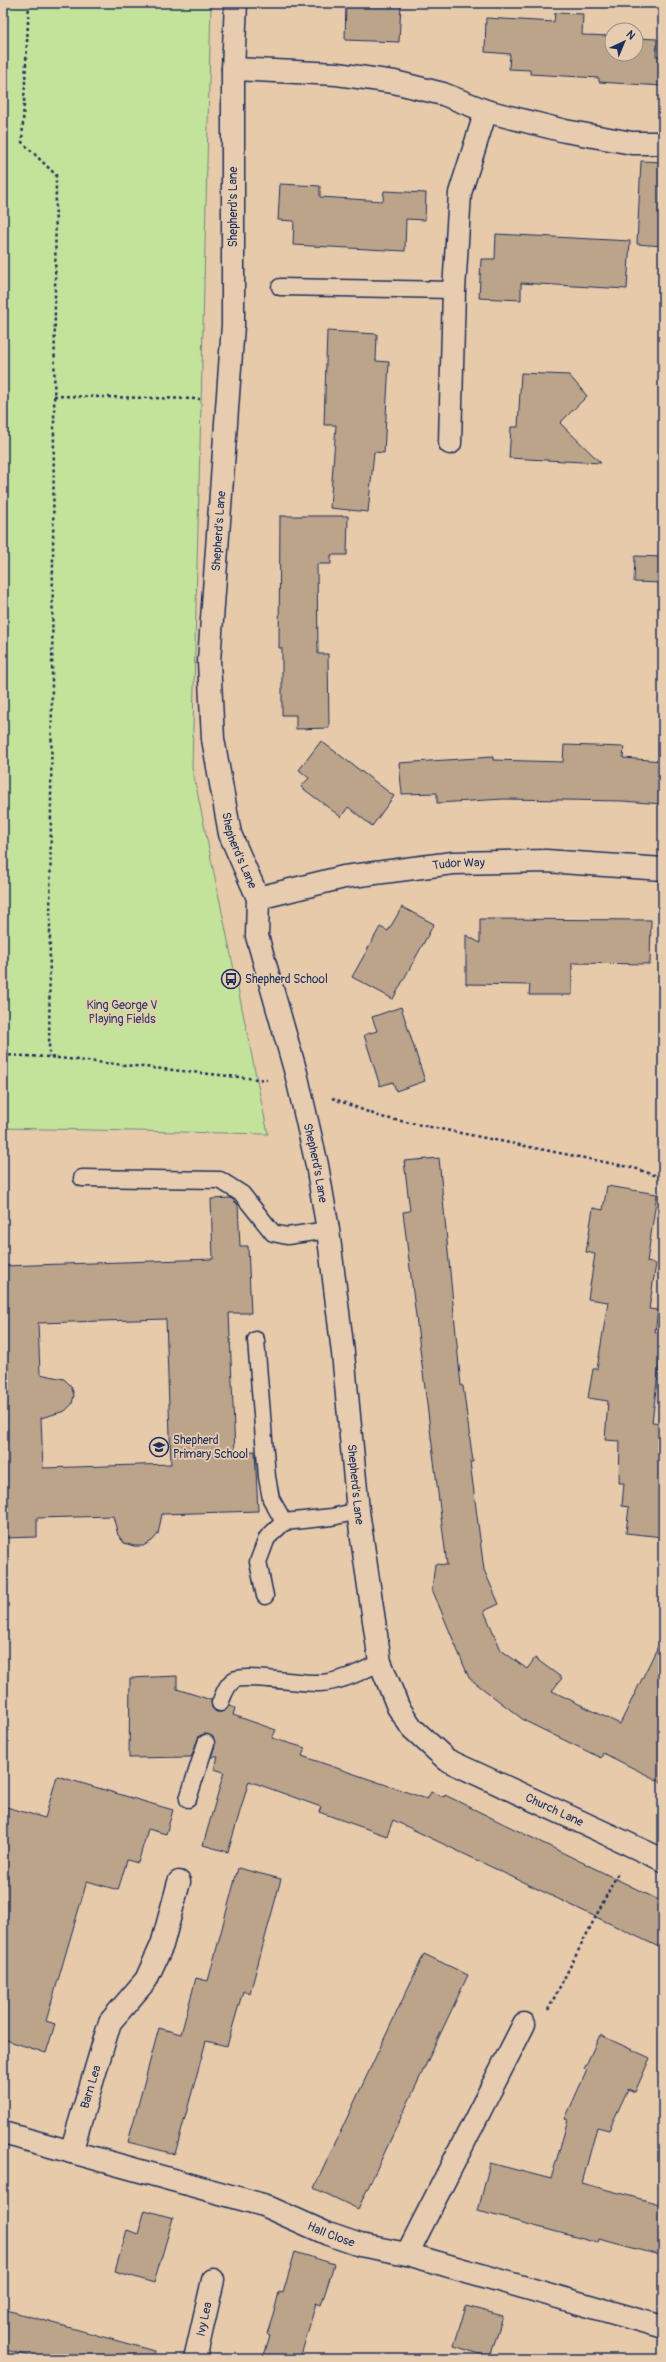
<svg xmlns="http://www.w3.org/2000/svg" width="666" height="2362" font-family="Pangolin,sans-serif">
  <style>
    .green { fill: #c3e39b; stroke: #6f897c }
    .building { fill: #bca48b; stroke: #1b2f5e; fill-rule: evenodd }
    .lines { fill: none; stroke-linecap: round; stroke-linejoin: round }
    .service-casing { stroke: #1b2f5e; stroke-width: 19 }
    .minor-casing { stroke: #1b2f5e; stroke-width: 25 }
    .path { stroke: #1b2f5e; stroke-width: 2.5; stroke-dasharray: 3 3; stroke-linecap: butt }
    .service { stroke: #e8ccaf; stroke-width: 16 }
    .minor { stroke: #e8ccaf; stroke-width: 22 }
    .labels { text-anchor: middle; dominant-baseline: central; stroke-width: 3.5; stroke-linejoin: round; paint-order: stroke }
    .street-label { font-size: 12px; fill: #1b2f5e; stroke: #e8ccaf }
    .poi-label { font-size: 12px; fill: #1b2f5e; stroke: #e8ccaf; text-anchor: start }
    .park-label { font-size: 12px; fill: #2c4164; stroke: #e8ccaf }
  </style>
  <rect width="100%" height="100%" fill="#e7caaa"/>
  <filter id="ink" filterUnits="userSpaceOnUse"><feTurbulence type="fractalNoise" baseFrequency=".025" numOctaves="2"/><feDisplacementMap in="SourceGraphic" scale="8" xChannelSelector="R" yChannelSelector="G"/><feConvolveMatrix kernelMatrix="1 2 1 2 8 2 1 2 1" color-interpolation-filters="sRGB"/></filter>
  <g filter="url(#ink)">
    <!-- green -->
    <path class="green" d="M3,3h208l-19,764 76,367 -265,-6z"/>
    <!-- building -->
    <g class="building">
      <path d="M346,3h55l-2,39 -54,-2z"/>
      <path d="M555,13l28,1 -1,21 30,1v18h24v-16l21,1 -1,17h7v30l-64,-4v-4l-69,-4v-4l-21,-1 1,-15 -25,-2 1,-34 68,4z"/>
      <path d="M641,161l22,1v84l-26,-2z"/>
      <path d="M280,184l40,2v11l63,4 1,-10 42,2 -1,27 -19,-1 -1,32 -112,-6 1,-24 -16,-1z"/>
      <path d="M496,234l134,7 -3,48 -106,-6v17l-42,-2 2,-39h14z"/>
      <path d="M327,331l50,3 -1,27 13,1 -5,91 -10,-1 -6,60 -38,-4 6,-83h-12z"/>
      <path d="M521,373l48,2 18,21 -27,27 41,40 -92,-5 2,-31h7z"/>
      <path d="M280,516h68l-1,39h-16v9h-14l1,90h10l1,74 -33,1v-14h-14v-67h-3z"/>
      <path d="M635,556l28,1v26l-29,-1z"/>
      <path d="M321,741l73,55 -22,30 -24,-19 -7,10 -40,-30 8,-9 -10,-8z"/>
      <path d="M564,745l60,2 -1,11 40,3v43l-41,-3 -118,-2 -67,4v-10l-35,1 -3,-31 94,-6v3l70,2z"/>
      <path d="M402,907l32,17 -41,75 -41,-22 28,-50 8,4z"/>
      <path d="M480,919l171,1 -1,44 -78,-1v32h-43l1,-10 -64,-1v-49l14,8z"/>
      <path d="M401,1007l24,74 -29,10 -3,-9 -13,4 -16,-51 13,-4 -5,-14z"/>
      <path d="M439,1158l22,228h2l10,76h-3l14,108 15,34 -15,7 17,39 26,19 8,-11 27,20 -10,13 68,33 43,-88v147l-60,-30 -2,5 -76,-37 -56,-43 -37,-89 3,-25 12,1 -44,-353 7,-1 -6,-50z"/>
      <path d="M607,1186l50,8 -10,68 9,2 -7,45 9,1 -3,22 8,1 -11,89 11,1v114l-37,-4 3,-26 -7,-1 2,-23h-5l1,-42 -15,-1 3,-39 -20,-3 5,-29h4l11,-67 -20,-3 7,-45 -9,-2 7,-44 10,2z"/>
      <path d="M231,1198l7,7 2,41h8l3,67h-22l6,139 20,-1 3,60 -96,3 -4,20 -6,7 -9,5h-9l-10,-3 -6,-8 -5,-19 -76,2v19l-34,1v-272l210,-7 -2,-60zM166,1319l5,145 -128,4 -2,-50 24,-7 7,-7 2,-9 -3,-9 -7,-7 -24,-5 -2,-51z"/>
      <path d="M177,1676v13l34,11 1,8 4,4h6l7,-6 6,2 -2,7 43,15 -4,8 33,10 -3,8 125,43 4,-7 13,5 1,-2 218,107v47l-270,-129 -6,16 -68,-24 2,-5 -72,-26 -21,71 -25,-7 21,-73 -10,-3 4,-12h-7l4,-11 -2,-9 -9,-3 -5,2 -8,21 -62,1 1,-80z"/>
      <path d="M57,1776l116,34 -7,24 -18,-5 -10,34 -11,-3 -9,30 -31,-9 -41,140 9,3 -9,29 -43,-14v-233l42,12z"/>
      <path d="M238,1868l43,11 -31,114 -7,-2 -16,55 -21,-5 -31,113 -47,-12 31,-114 22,6 15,-56 12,3z"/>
      <path d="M424,1954l44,21 -110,234 -44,-21z"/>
      <path d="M600,2035l50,23 -15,34 -7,-3 -19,41 -12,-3 -15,56 81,22v51l-64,-17 -1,4 -120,-32 12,-48 61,16 17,-59 -3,-1 22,-49 -3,-1z"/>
      <path d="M145,2210l28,8 -19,65 -39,-12 12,-41 11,4z"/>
      <path d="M295,2252l39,12 -6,20 -7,21 -5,-2 -16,56h-37l7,-24 -3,-1 7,-22 5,-20 4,1z"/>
      <path d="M466,2306l37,10 -13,41 -36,-11z"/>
      <path d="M3,2309l151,42 -1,8h-114l-36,-10z"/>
    </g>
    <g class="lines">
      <defs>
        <g id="service">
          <path d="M280,287l174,3"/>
          <path d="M82,1178l138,2 22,14 31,39 14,3 41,-6"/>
          <path d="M256,1340l11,137 4,22 13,23"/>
          <path d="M265,1596l-7,-34 9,-24 17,-16 48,-5 26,-6"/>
          <path d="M220,1703c3,-7 7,-19 14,-23 10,-6 69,4 86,3 21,-1 42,-11 60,-21"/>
          <path d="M188,1799l18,-56"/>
        </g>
        <g id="minor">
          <path id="s1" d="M236,3l-3,66v256l-24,336 4,78 17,95 28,64 -1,38 39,137 21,92 11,65 15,123 15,158 22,151 18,45 14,21 35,32 216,100"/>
          <path d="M233,69l104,5 57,8 49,12 43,17 79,20 67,12h31"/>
          <path d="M450,443l4,-153 6,-97 26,-82"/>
          <path id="s2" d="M258,898l86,-21 109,-14 93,-2 117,8"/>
          <path id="s3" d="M3,2133l260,72 65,29 32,11 47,9 256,73"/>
          <path id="s4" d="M71,2152l39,-130 36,-42 16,-35 17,-63"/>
          <path d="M407,2254l117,-230"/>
          <path id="s5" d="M195,2359l18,-79"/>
        </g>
      </defs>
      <!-- service casing -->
      <use href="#service" class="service-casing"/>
      <!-- minor casing -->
      <use href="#minor" class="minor-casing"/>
      <!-- path -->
      <g class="path">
        <path d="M29,3l-7,139 34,33 -7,882"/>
        <path d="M54,396l146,3"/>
        <path d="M3,1055l46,2 218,23"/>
        <path d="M332,1098l49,19 253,51 29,10"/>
        <path d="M548,2010l71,-139"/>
      </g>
      <!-- service -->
      <use href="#service" class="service"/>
      <!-- minor -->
      <use href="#minor" class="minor"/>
    </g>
  </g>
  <!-- icons -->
  <defs>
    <symbol id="bus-ring" viewBox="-11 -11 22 22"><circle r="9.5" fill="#e8ccaf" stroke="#1b2f5e" stroke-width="1.5"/><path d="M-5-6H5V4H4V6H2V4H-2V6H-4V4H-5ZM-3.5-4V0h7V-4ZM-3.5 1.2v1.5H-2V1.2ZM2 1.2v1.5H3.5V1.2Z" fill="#1b2f5e"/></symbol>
    <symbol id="school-ring" viewBox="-11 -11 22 22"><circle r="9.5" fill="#e8ccaf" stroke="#1b2f5e" stroke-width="1.5"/><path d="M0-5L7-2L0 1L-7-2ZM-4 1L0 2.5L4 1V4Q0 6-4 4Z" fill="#1b2f5e"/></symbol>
  </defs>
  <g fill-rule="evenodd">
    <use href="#bus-ring" x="220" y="968" width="22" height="22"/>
    <use href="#school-ring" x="148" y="1436" width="22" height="22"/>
  </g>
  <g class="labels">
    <!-- street labels -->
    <g class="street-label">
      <text transform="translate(233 207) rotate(-90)">Shepherd's Lane</text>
      <text transform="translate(219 531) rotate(-86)">Shepherd's Lane</text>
      <text stroke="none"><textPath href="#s1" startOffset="852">Shepherd's Lane</textPath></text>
      <text stroke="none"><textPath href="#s2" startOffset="204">Tudor Way</textPath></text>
      <text stroke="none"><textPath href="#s1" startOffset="1176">Shepherd's Lane</textPath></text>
      <text stroke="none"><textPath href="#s1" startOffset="1500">Shepherd's Lane</textPath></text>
      <text stroke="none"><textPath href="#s1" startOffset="1919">Church Lane</textPath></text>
      <text stroke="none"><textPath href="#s4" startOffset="68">Barn Lea</textPath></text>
      <text stroke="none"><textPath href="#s3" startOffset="344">Hall Close</textPath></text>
      <text stroke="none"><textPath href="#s5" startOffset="41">Ivy Lea</textPath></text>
    </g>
    <!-- poi labels -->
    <g class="poi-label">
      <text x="245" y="979">Shepherd School</text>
      <text x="173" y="1440">Shepherd<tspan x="173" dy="14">Primary School</tspan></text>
    </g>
    <!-- park labels -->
    <g class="park-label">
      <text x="122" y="1005">King George V<tspan x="122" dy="14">Playing Fields</tspan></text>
    </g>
  </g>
  <!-- margin -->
  <rect width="666" height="2362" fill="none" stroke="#e8ccaf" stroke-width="16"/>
  <rect x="8" y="8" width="650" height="2346" fill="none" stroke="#1b2f5e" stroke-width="1.5" filter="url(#ink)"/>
  <!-- north arrow -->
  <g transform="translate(624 42) rotate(44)"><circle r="19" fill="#e8ccaf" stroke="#968d8f"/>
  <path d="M0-3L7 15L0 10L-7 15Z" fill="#1b2f5e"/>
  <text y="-6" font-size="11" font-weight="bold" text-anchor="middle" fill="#1b2f5e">N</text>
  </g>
</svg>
